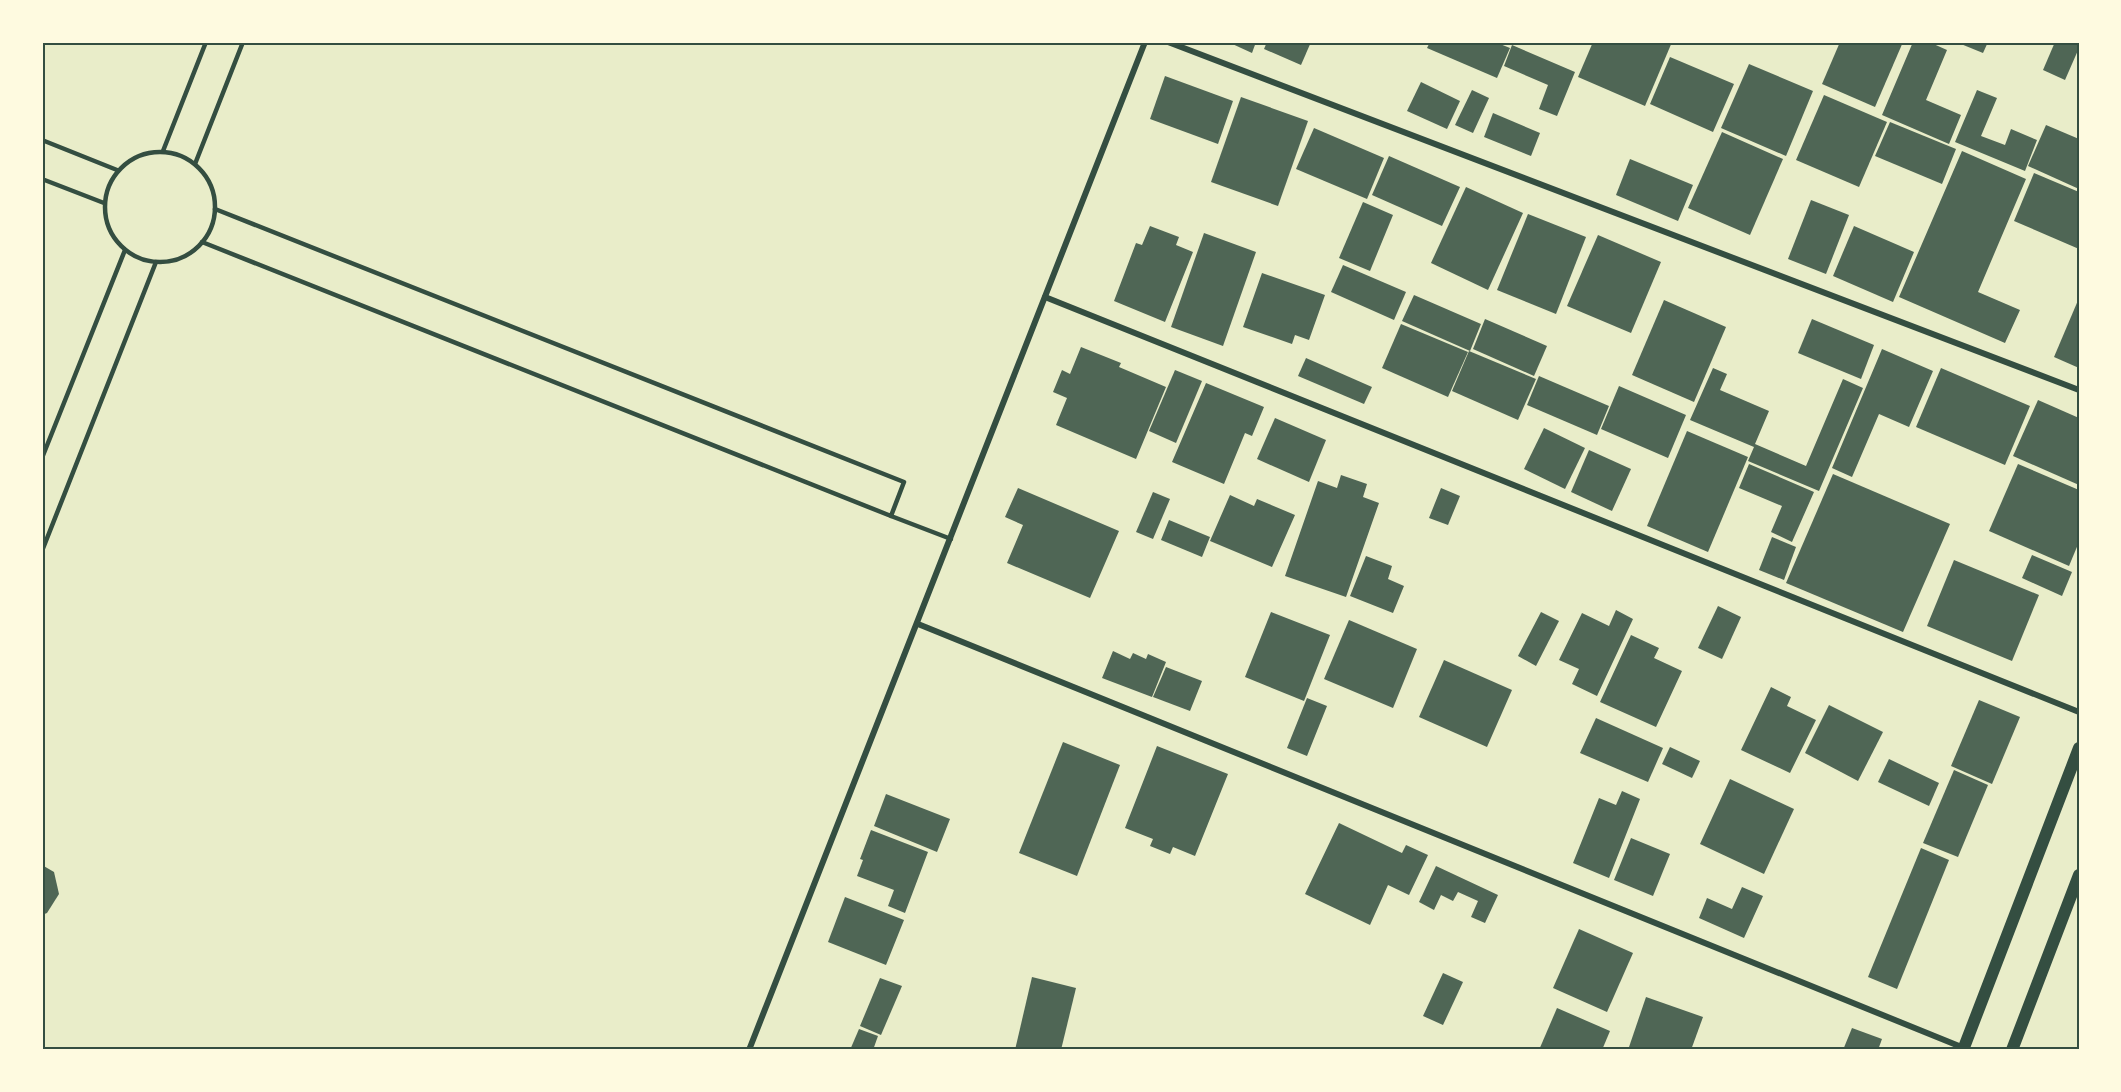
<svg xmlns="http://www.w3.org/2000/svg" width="2121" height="1092" font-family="Overpass,sans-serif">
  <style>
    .building { fill: #4f6655 }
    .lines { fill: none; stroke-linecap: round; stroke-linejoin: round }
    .service { stroke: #344e41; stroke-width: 4.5 }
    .minor { stroke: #344e41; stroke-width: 6 }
    .secondary { stroke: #344e41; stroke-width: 12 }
    .neatline { fill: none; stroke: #344e41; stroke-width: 2 }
  </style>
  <rect width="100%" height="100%" fill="#e9edc9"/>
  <!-- building -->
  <g class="building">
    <path d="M1228,42h28l-4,11z"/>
    <path d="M1267,42h44l-10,23 -37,-16z"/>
    <path d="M1430,42h65l15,6 -13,30 -70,-30z"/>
    <path d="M1593,42h79l-27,64 -67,-29z"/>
    <path d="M1840,42h63l-28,65 -53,-23z"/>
    <path d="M1913,42h16l18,8 -21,50 35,15 -12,29 -67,-29z"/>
    <path d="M1956,42h32l-5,11z"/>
    <path d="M2055,42h24v6l-14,32 -22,-10z"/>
    <path d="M1512,45l63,27 -18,44 -18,-7 9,-24 -44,-19z"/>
    <path d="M1670,57l64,27 -21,48 -63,-28z"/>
    <path d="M1749,64l64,27 -27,65 -65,-28z"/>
    <path d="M1165,76l68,25 -15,43 -68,-25z"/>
    <path d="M1421,82l39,19 -13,28 -40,-18z"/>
    <path d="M1472,90l17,8 -16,35 -18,-8z"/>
    <path d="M1977,90l20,8 -16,38 24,9 6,-16 26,11 -12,31 -70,-29z"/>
    <path d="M1824,95l63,27 -28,65 -63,-27z"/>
    <path d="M1241,97l67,24 -30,85 -67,-24z"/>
    <path d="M1493,113l47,20 -9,23 -47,-19z"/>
    <path d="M1890,122l66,27 -14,35 -67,-28z"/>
    <path d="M2046,125l33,14v50l-51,-23z"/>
    <path d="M1314,128l70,30 -17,41 -71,-30z"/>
    <path d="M1722,132l61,27 -33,76 -62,-27z"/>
    <path d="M1962,151l64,28 -48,113 42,18 -15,33 -106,-46z"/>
    <path d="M1389,156l71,31 -18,39 -70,-31z"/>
    <path d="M1630,159l63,26 -15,36 -62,-26z"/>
    <path d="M2034,173l45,19v57l-65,-28z"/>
    <path d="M1466,187l57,26 -35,77 -57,-27z"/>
    <path d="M1811,200l38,15 -23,59 -38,-15z"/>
    <path d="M1363,202l30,13 -23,56 -31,-13z"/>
    <path d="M1528,214l58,23 -30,77 -59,-24z"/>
    <path d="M1150,226l29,11 -3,8 17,7 -28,70 -51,-21 22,-58 6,2z"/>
    <path d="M1854,226l60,26 -21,50 -60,-26z"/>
    <path d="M1204,233l52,19 -33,94 -52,-19z"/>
    <path d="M1598,235l63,27 -30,71 -64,-27z"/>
    <path d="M1343,265l63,27 -12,28 -63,-28z"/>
    <path d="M1262,273l63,22 -16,45 -14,-5 -3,9 -49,-17z"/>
    <path d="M1414,295l67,29 -11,27 -68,-30z"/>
    <path d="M2079,298v70l-25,-11z"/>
    <path d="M1664,300l62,27 -32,75 -62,-27z"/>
    <path d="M1485,319l62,27 -13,30 -61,-27z"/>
    <path d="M1812,319l62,26 -13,34 -63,-26z"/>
    <path d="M1401,324l67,28 -20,45 -66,-29z"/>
    <path d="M1081,347l40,16 -2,4 47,20 -30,72 -80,-34 11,-27 -14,-6 9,-22 8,4z"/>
    <path d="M1882,349l51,22 -24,56 -30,-13 -27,63 -20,-9z"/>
    <path d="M1469,351l67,28 -18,41 -66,-29z"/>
    <path d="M1306,358l66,29 -8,17 -66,-28z"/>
    <path d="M1713,368l14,6 -7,16 49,21 -14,33 51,22 37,-87 20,9 -44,103 -71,-30 6,-14 -64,-27z"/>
    <path d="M1941,368l89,38 -25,59 -89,-38z"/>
    <path d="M1175,370l27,11 -26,62 -27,-12z"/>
    <path d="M1539,376l70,30 -12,29 -70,-30z"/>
    <path d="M1206,383l58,24 -12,29 -7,-3 -21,51 -52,-22z"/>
    <path d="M1619,386l67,29 -18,43 -67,-29z"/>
    <path d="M2038,400l41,18v67l-66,-29z"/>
    <path d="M1275,418l51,22 -17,42 -52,-23z"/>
    <path d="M1544,428l41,20 -20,41 -41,-20z"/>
    <path d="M1687,431l61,26 -40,95 -61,-26z"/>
    <path d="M1589,450l42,19 -19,42 -41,-19z"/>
    <path d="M1749,464l65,28 -22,50 -21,-10 11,-26 -43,-18z"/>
    <path d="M2018,464l61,26v52l-10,24 -80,-35z"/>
    <path d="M1833,474l117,50 -47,108 -117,-49z"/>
    <path d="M1341,475l26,9 -4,13 16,6 -33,94 -61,-21 33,-95 19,7z"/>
    <path d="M1018,488l101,43 -29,67 -83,-35 16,-38 -18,-8z"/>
    <path d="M1441,488l19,8 -12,29 -19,-7z"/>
    <path d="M1153,492l17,7 -17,40 -17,-7z"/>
    <path d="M1230,495l24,11 3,-7 38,16 -23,52 -62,-26z"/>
    <path d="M1169,520l41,17 -8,20 -41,-17z"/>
    <path d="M1772,537l24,10 -12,33 -25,-10z"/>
    <path d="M2032,555l40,17 -10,24 -40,-18z"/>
    <path d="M1366,556l26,10 -4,13 16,7 -11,27 -43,-17z"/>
    <path d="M1954,560l85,35 -27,66 -85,-35z"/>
    <path d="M1718,606l23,11 -19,42 -24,-11z"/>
    <path d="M1616,610l17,9 -36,77 -25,-12 7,-15 -20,-9 23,-47 27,13z"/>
    <path d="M1271,612l59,23 -26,66 -59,-24z"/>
    <path d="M1541,612l18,9 -23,45 -18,-10z"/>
    <path d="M1349,620l68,29 -24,59 -69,-29z"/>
    <path d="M1631,635l28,13 -5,10 28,13 -26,56 -56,-25z"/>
    <path d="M1113,651l17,8 3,-6 13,6 2,-5 18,8 -14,35 -50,-19z"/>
    <path d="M1444,660l68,30 -25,57 -68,-30z"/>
    <path d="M1166,667l36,14 -12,30 -37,-14z"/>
    <path d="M1771,687l20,10 -4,9 29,14 -26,53 -49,-23z"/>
    <path d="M1307,698l20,8 -20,50 -20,-8z"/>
    <path d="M1979,700l41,17 -28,67 -41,-18z"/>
    <path d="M1829,705l54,27 -25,49 -53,-28z"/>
    <path d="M1596,718l67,30 -15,34 -68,-29z"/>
    <path d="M1063,742l57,23 -43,111 -58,-23z"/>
    <path d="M1157,746l71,28 -33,82 -22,-9 -3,7 -20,-8 3,-7 -28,-11z"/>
    <path d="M1670,747l30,14 -8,17 -30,-14z"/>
    <path d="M1889,759l50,24 -10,23 -51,-24z"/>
    <path d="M1954,770l34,15 -30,72 -35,-14z"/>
    <path d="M1730,779l64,30 -30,65 -64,-30z"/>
    <path d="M1622,791l18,8 -31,79 -36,-15 26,-65 17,7z"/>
    <path d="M886,794l64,25 -13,33 -63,-26z"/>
    <path d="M1339,823l63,30 4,-8 22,10 -19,40 -21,-10 -18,40 -65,-31z"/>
    <path d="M871,830l57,22 -23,61 -17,-7 6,-16 -37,-14 6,-16 -3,-1z"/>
    <path d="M1631,838l39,16 -17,42 -39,-16z"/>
    <path d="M1921,848l28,12 -52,129 -29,-12z"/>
    <path d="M42,865l12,7 5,22 -12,19 -5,2z"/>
    <path d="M1436,866l62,29 -13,28 -14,-6 7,-16 -20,-9 -5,9 -12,-6 -7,15 -15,-8z"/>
    <path d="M1742,887l21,9 -19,42 -45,-20 8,-20 25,11z"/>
    <path d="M845,897l59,23 -18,45 -58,-23z"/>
    <path d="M1579,929l54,24 -26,59 -54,-24z"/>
    <path d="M1443,973l20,9 -20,43 -20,-9z"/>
    <path d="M1032,977l44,11 -15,62h-46z"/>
    <path d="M880,978l22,8 -21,49 -21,-9z"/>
    <path d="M1646,997l57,20 -12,33h-63z"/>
    <path d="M1557,1008l53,23 -8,19h-63z"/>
    <path d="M1852,1028l30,11 -4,11h-35z"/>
    <path d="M859,1029l19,7 -5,14h-23z"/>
  </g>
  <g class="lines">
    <!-- service -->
    <g class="service">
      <path d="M42,140l75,30"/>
      <path d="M163,151l43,-109"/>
      <circle cx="160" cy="207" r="55"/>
      <path d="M195,164l48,-122"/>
      <path d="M42,179l62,24"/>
      <path d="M202,242l689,274 13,-34 -689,-273"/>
      <path d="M42,458l83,-208"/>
      <path d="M891,516l60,23"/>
      <path d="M42,551l114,-289"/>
    </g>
    <!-- minor -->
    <g class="minor">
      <path d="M1168,42l911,348"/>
      <path d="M1045,297l1034,415"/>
      <path d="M918,624l1046,424"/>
      <path d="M749,1050l396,-1008"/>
    </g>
    <!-- secondary -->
    <g class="secondary">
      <path d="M1963,1050l116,-302"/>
      <path d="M2012,1050l67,-175"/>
    </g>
  </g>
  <!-- border -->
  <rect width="2121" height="1092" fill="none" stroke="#fefae0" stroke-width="87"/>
  <rect x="44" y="44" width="2034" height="1004" class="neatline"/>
</svg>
